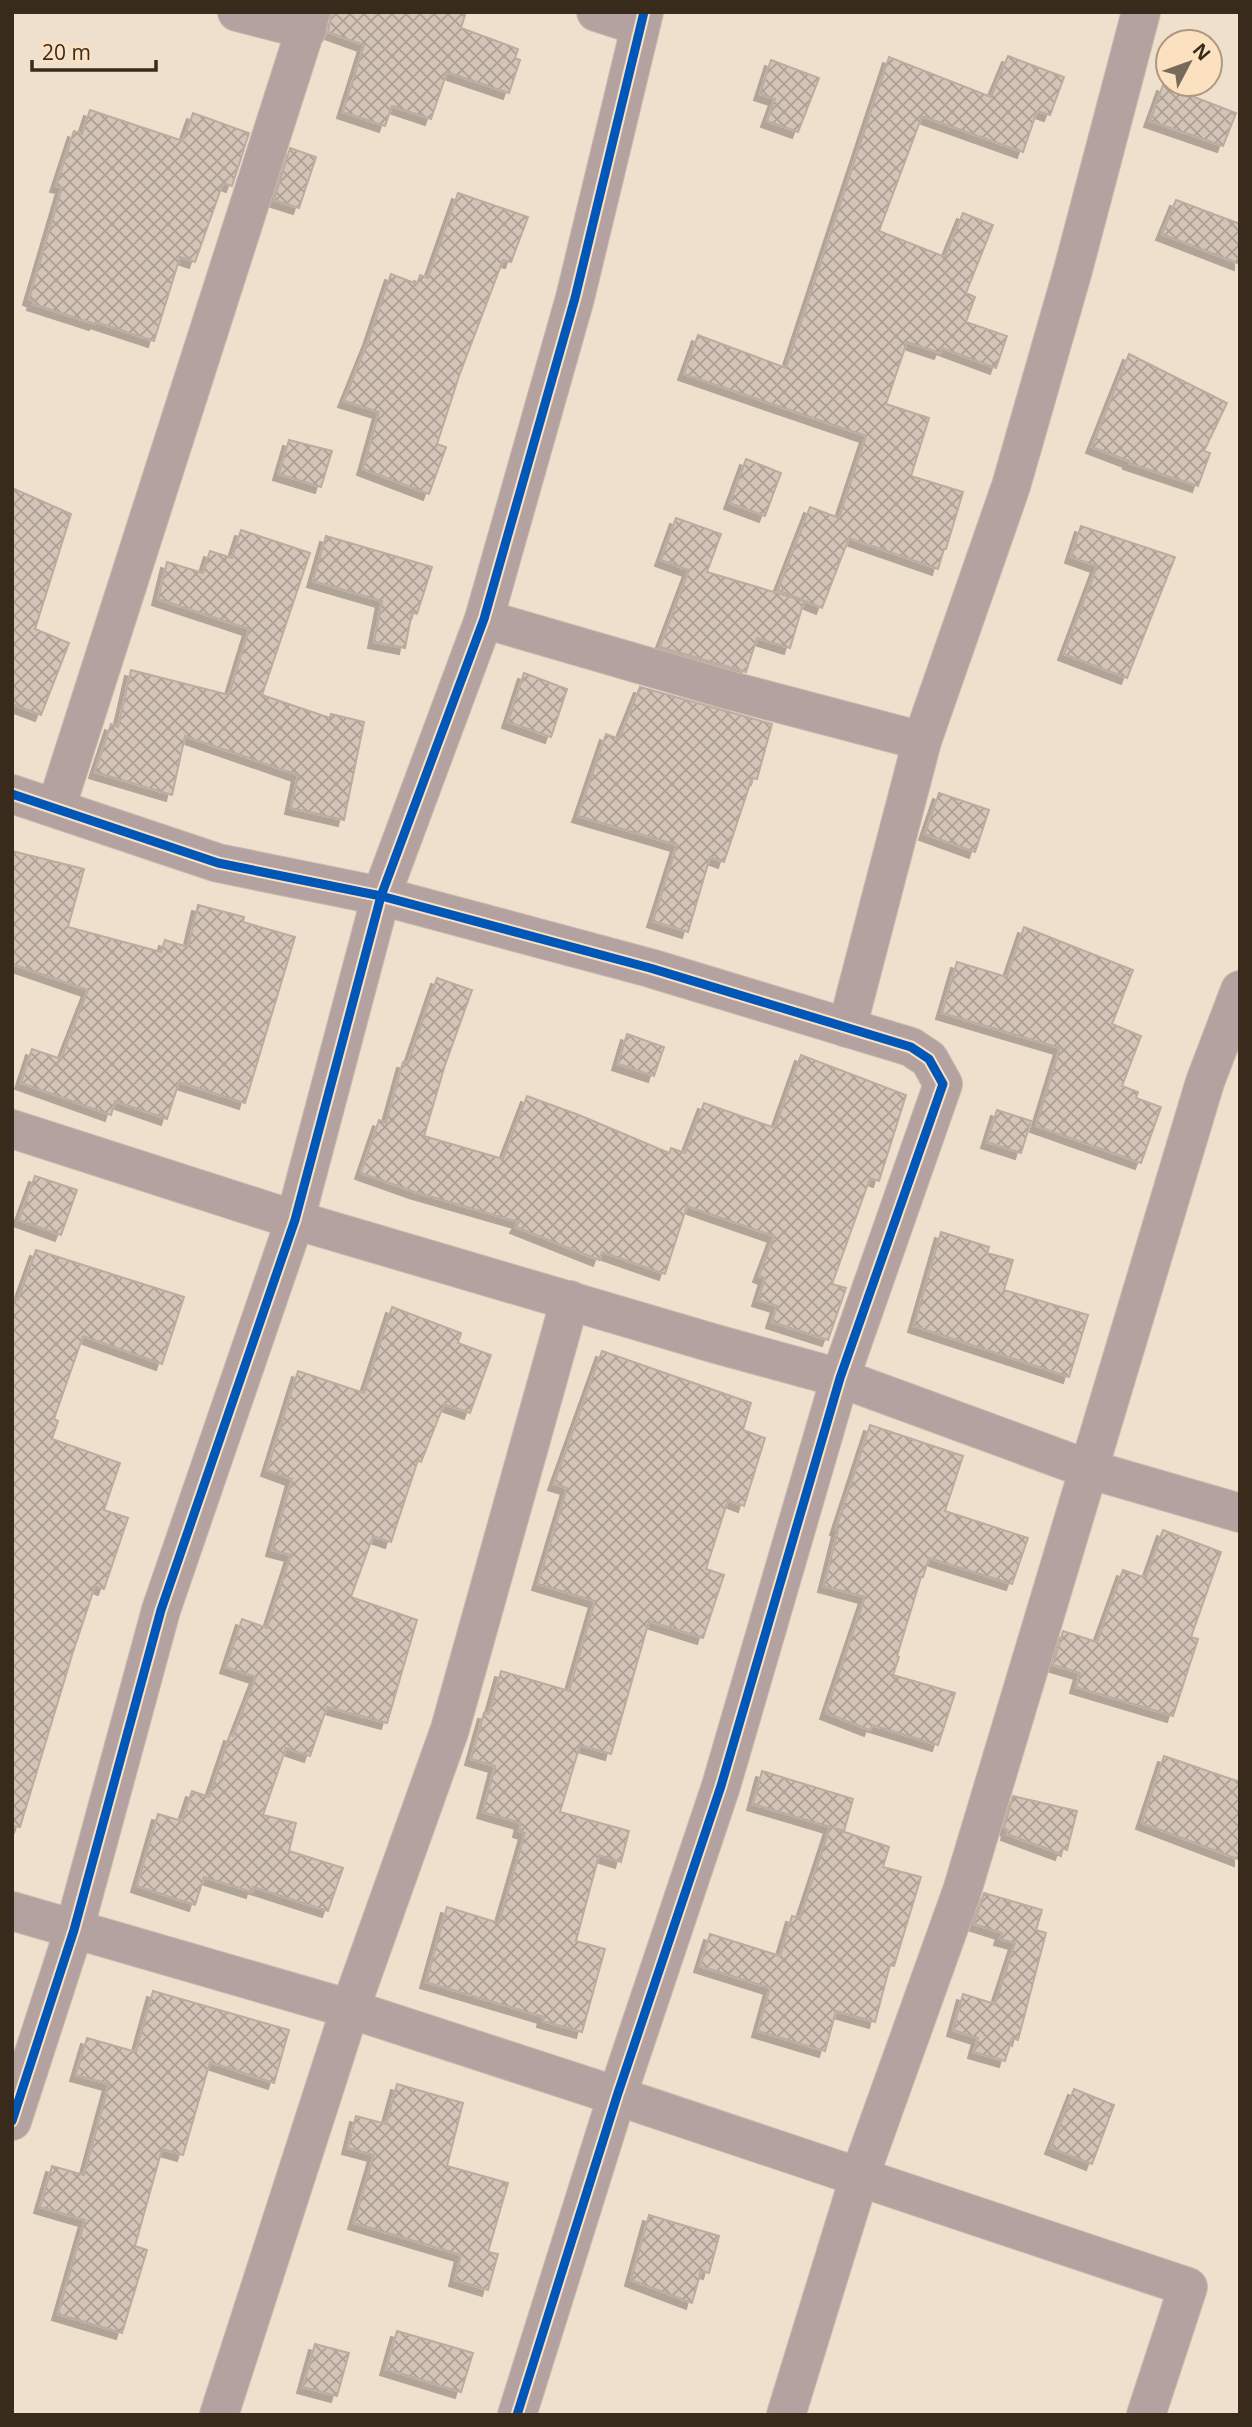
<svg xmlns="http://www.w3.org/2000/svg" width="1252" height="2427" font-family="'Open Sans',sans-serif">
  <style>
    .building { fill: url(#building-cross-hatch); stroke: #bbac9f; stroke-width: 2; filter: url(#shadow) }
    .lines { fill: none; stroke-linecap: round; stroke-linejoin: round }
    .street-casing { stroke: #c8bbad; stroke-width: 40 }
    .street { stroke: #b4a2a1; stroke-width: 38 }
    .cycleway-casing { stroke: #fce1c1; stroke-width: 13 }
    .cycleway { stroke: #0057b8; stroke-width: 9 }
  </style>
  <defs>
    <pattern id="building-cross-hatch" width="8" height="8" patternUnits="userSpaceOnUse" patternTransform="scale(1.75)"><rect width="8" height="8" fill="#d3c4b7"/><path d="M0 0l8 8M0 8l8-8" fill="none" stroke="#ac9f94"/></pattern>
    <filter id="shadow"><feDropShadow dx="-6" dy="6" stdDeviation="0" flood-color="#0004"/></filter>
  </defs>
  <rect width="100%" height="100%" fill="#efe0ce"/>
  <!-- building -->
  <g class="building">
    <path d="M332,12h134l-5,16 57,21 -3,9 5,2 -11,33 -62,-21 -16,47 -39,-13 -7,20 -42,-14 21,-67 -36,-13z"/>
    <path d="M1008,56l56,21 -14,38 -13,-4 -14,41 -101,-36 -43,115 66,26 18,-44 30,12 -27,68 9,4 -9,25 41,14 -11,32 -54,-20 -2,5 -33,-11 -21,62 43,14 -18,58 52,16 -17,57h-2l-6,20 -89,-31 -27,70 -44,-18 32,-83 29,11 27,-82 -182,-62 14,-39 88,33 103,-311 102,40z"/>
    <path d="M771,60l48,18 -21,54 -31,-11 8,-22 -15,-5z"/>
    <path d="M1163,85l73,28 -13,33 -73,-25z"/>
    <path d="M90,110l93,31 10,-28 56,20 -17,53 -9,-3 -28,79 -15,-5 -26,84 -58,-19 -1,2 -62,-20 1,-3 -5,-2 33,-112 -6,-1 18,-55 8,3z"/>
    <path d="M290,148l26,9 -17,51 -25,-8z"/>
    <path d="M458,193l70,24 -17,45 -8,-2 -44,116 -22,68 9,3 -17,47 -66,-25 16,-57 -35,-11 25,-62 22,-65 26,10 3,-9 8,3z"/>
    <path d="M1176,200l64,24v40l-78,-30z"/>
    <path d="M1129,354l98,49 -23,48 6,2 -12,33 -69,-23v-2l-37,-14z"/>
    <path d="M289,440l43,11 -11,36 -42,-13z"/>
    <path d="M746,459l35,14 -16,43 -35,-13z"/>
    <path d="M12,488l59,26 -36,115 34,14 -28,72 -29,-11z"/>
    <path d="M676,518l45,16 -14,38 97,29 -14,47 -33,-10 -11,34 -86,-25 29,-77 -28,-10z"/>
    <path d="M1081,526l94,31 -48,121 -63,-24 33,-88 -26,-9z"/>
    <path d="M241,530l69,23 -48,142 68,23 1,-4 33,8 -20,98 -53,-12 7,-33 -113,-39 -13,59 -77,-23 16,-48 7,3 13,-57 98,25 20,-66 -91,-30 9,-37 36,11 7,-22 22,7z"/>
    <path d="M326,536l106,31 -15,47 -5,-2 -7,36 -31,-6 8,-41 -69,-20z"/>
    <path d="M524,673l43,16 -16,48 -43,-15z"/>
    <path d="M640,687l132,37 -15,55 -5,-1 -28,84 -14,-5 -22,75 -35,-11 24,-76 -99,-29 28,-82 13,5z"/>
    <path d="M939,793l50,17 -14,42 -50,-18z"/>
    <path d="M12,851l72,18 -16,58 93,25 4,-12 23,7 10,-42 46,12 -1,5 52,15 -50,166 -66,-21 -12,37 -52,-18 -4,14 -90,-32 11,-34 29,10 27,-69 -76,-26z"/>
    <path d="M1024,927l109,43 -21,54 29,12 -19,50 16,6 -2,6 25,9 -20,56 -105,-37 24,-78 -118,-35 15,-51 50,15z"/>
    <path d="M437,978l35,12 -27,75 -21,71 79,23 24,-63 52,19 90,38 2,-5 14,5 19,-50 71,25 26,-73 105,40 -27,86 -9,-3 -38,106 14,4 -18,52 -56,-18 5,-16 -19,-6 7,-22 -6,-2 15,-40 -87,-30 -22,68 -63,-22 -3,8 -83,-33 3,-5 -104,-30 -54,-19 18,-53 7,3 17,-61 5,1z"/>
    <path d="M627,1034l37,13 -10,29 -36,-12z"/>
    <path d="M997,1110l34,11 -10,32 -34,-11z"/>
    <path d="M35,1176l42,14 -16,45 -42,-15z"/>
    <path d="M941,1232l48,15 -2,6 26,7 -9,30 84,25 -19,62 -155,-51z"/>
    <path d="M36,1250l148,47 -22,67 -79,-28 -29,83 4,2 -6,18 68,24 -16,47 24,8 -24,71 -9,-3 -23,69 -52,172 -8,-1v-528l6,2z"/>
    <path d="M392,1307l69,26 -3,10 33,12 -21,58 -26,-9 -23,58 -3,-2 -27,82 -18,-6 -22,61 66,23 -30,103 -60,-16 -17,49 -24,-8 -23,67 33,8 -7,28 54,17 -15,43 -75,-24 -1,5 -48,-15 -9,28 -58,-19 21,-72 24,7 10,-30 17,6 21,-62 3,1 23,-59 -30,-10 16,-48 25,9 24,-73 -19,-5 20,-71 -25,-9 31,-99 66,22z"/>
    <path d="M602,1351l149,52 -8,27 22,8 -21,68 -16,-6 -22,69 18,6 -21,63 -54,-17 -38,133 -31,-9 -20,67 69,19 -8,31 -22,-7 -23,86 29,8 -23,83 -39,-11 1,-4 -118,-35 21,-75 52,16 26,-90 -6,-2 2,-8 -38,-11 12,-46 -24,-7 13,-46 5,1 12,-43 68,20 26,-90 -57,-17 29,-96 -13,-4z"/>
    <path d="M870,1425l93,31 -18,55 83,27 -16,46 -83,-26 -6,19h-2l-24,79 2,1 -6,18 62,18 -17,52 -66,-20 -2,5 -44,-17 39,-116 -41,-11 14,-56 -2,-1z"/>
    <path d="M1163,1530l58,22 -30,85 7,2 -25,77 -97,-29 4,-14 -27,-8 10,-34 34,11 26,-72 23,8z"/>
    <path d="M1164,1756l76,26v78l-98,-37z"/>
    <path d="M762,1771l91,28 -9,32 -91,-27z"/>
    <path d="M1013,1796l64,15 -10,39 -4,-2 -2,6 -54,-20 1,-4 -4,-2z"/>
    <path d="M830,1827l59,20 -6,20 38,10 -27,89 -4,-1 -15,57 -39,-11 -11,40 -67,-20 12,-43 -70,-22 10,-32 70,22 12,-40 8,2z"/>
    <path d="M984,1893l58,17 -6,20 10,3 -28,107 -6,-2 -7,23 -31,-9 4,-14 -25,-8 10,-36 32,10 20,-61 -15,-4 2,-6 -28,-9z"/>
    <path d="M153,1991l136,39 -15,53 -64,-21 -27,93 -21,-6 -27,97 12,4 -25,83 -64,-19 27,-94 -45,-13 12,-41 32,9 25,-91 -33,-9 11,-37 49,14z"/>
    <path d="M397,2084l66,19 -16,63 61,17 -20,69 10,2 -10,36 -33,-10 6,-25 -107,-32 20,-68 -26,-7 8,-32 30,8z"/>
    <path d="M1074,2089l40,16 -22,59 -41,-16z"/>
    <path d="M649,2215l70,21 -10,37 -8,-2 -9,32 -61,-23z"/>
    <path d="M397,2331l76,22 -12,39 -75,-23z"/>
    <path d="M315,2344l34,9 -12,43 -34,-9z"/>
  </g>
  <g class="lines">
    <defs>
      <g id="street">
        <path d="M237,12l70,18"/>
        <path d="M596,12l43,14"/>
        <path d="M484,619l248,72 190,50"/>
        <path d="M12,794l206,69 163,33 269,72 261,79 18,12 14,25 -103,294 -119,408 -104,310 -100,319"/>
        <path d="M56,808l255,-796"/>
        <path d="M847,1028l75,-287 89,-255 62,-216 68,-258"/>
        <path d="M12,1129l283,91 421,124 124,34 248,91 152,44"/>
        <path d="M12,1911l338,98 267,87 571,191 -42,128"/>
        <path d="M12,2121l62,-191 87,-320 134,-390 86,-324 103,-277 91,-321 69,-286"/>
        <path d="M219,2415l131,-406 100,-280 120,-429"/>
        <path d="M786,2415l73,-237 103,-287 243,-809 35,-92"/>
      </g>
    </defs>
    <!-- street casing -->
    <use href="#street" class="street-casing"/>
    <!-- street -->
    <use href="#street" class="street"/>
    <defs>
      <g id="cycleway">
        <path d="M12,794l206,69 163,33 269,72 261,79 18,12 14,25 -103,294 -119,408 -104,310 -100,319"/>
        <path d="M12,2121l62,-191 87,-320 134,-390 86,-324 103,-277 91,-321 69,-286"/>
      </g>
    </defs>
    <!-- cycleway casing -->
    <use href="#cycleway" class="cycleway-casing"/>
    <!-- cycleway -->
    <use href="#cycleway" class="cycleway"/>
  </g>
  <!-- border -->
  <rect width="1252" height="2427" fill="none" stroke="#382b1c" stroke-width="28"/>
  <!-- north arrow -->
  <g transform="translate(1189 63) rotate(49)"><circle r="33" fill="#fce1c1" stroke="#ae987f" stroke-width="2"/>
  <path d="M0-5L12 26L0 18L-12 26Z" fill="#786a5a"/>
  <text y="-10" font-size="19" font-weight="bold" text-anchor="middle" fill="#382b1c">N</text>
  </g>
  <!-- scale -->
  <path d="M32 60v10h124v-10" fill="none" stroke="#382b1c" stroke-width="3.5"/>
  <text x="42" y="60" font-size="21" fill="#382b1c" stroke="#fce1c1" stroke-width="5" paint-order="stroke">20 m</text>
</svg>
